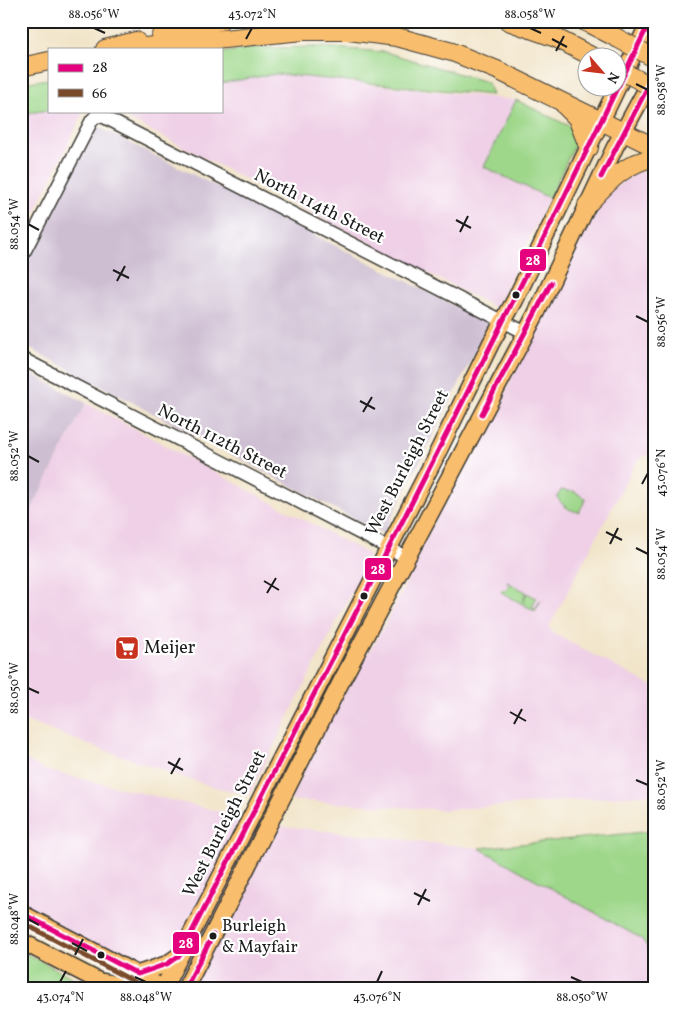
<svg xmlns="http://www.w3.org/2000/svg" width="675" height="1010" font-family="Vollkorn,serif">
  <style>
    .built { fill: #efd0e6 }
    .industrial { fill: #cdbed2 }
    .green { fill: #9ed78a; stroke: #5d7a53 }
    .lines { fill: none; stroke-linecap: round; stroke-linejoin: round }
    .minor-casing { stroke: #3c3a36; stroke-width: 15 }
    .major-casing { stroke: #3c3a36; stroke-width: 19 }
    .highway-casing { stroke: #3c3a36; stroke-width: 20 }
    .minor { stroke: #fff; stroke-width: 12 }
    .major { stroke: #f9be6d; stroke-width: 16 }
    .highway { stroke: #f9be6d; stroke-width: 18 }
    .highway-bridge-casing { stroke: #3c3a36; stroke-width: 20; stroke-linecap: butt }
    .highway-bridge { stroke: #f9be6d; stroke-width: 18 }
    .bus-1-casing { stroke: #fff; stroke-width: 9 }
    .bus-2-casing { stroke: #fff; stroke-width: 9 }
    .bus-1 { stroke: #e5007d; stroke-width: 5 }
    .bus-2 { stroke: #7a4b2a; stroke-width: 5 }
    .ticks { fill: none; stroke: #1c1c1c; stroke-width: 2 }
    .bus-dot { fill: #1c1c1c; stroke: #fff; stroke-width: 2 }
    .labels { text-anchor: middle; dominant-baseline: central; stroke-width: 4.5; stroke-linejoin: round; paint-order: stroke }
    .bus-label { font-size: 17px; fill: #1c1c1c; stroke: #fff; text-anchor: start }
    .street-label { font-size: 18px; fill: #1c1c1c; stroke: #fff }
    .poi-label { font-size: 18px; fill: #1c1c1c; stroke: #fff; text-anchor: start }
    .line-badge { stroke: #fff; stroke-width: 2 }
    .badge-label { font-size: 14px; text-anchor: middle; font-weight: bold; fill: #fff }
    .neatline { fill: none; stroke: #1c1c1c; stroke-width: 2 }
    .ticks-label { font-size: 12px; text-anchor: middle; fill: #1c1c1c }
  </style>
  <rect width="100%" height="100%" fill="#fff"/>
  <filter id="ink" filterUnits="userSpaceOnUse"><feTurbulence type="fractalNoise" baseFrequency=".02" numOctaves="2"/><feDisplacementMap in="SourceGraphic" scale="10" xChannelSelector="R" yChannelSelector="G"/><feConvolveMatrix kernelMatrix="1 2 1 2 8 2 1 2 1" color-interpolation-filters="sRGB"/></filter>
  <filter id="wash" filterUnits="userSpaceOnUse"><feTurbulence type="fractalNoise" baseFrequency=".0096" numOctaves="4" result="noise"/><feDisplacementMap in="SourceGraphic" scale="20" xChannelSelector="R" yChannelSelector="G"/><feGaussianBlur stdDeviation="1.12" result="paint"/><feColorMatrix in="noise" values="0 0 0 0 0 0 0 0 0 0 0 0 0 0 0 0 0 1.4 0 .05"/><feComposite in="paint" operator="in"/></filter>
  <g filter="url(#wash)">
    <rect width="100%" height="100%" fill="#f1e4c8"/>
    <!-- built -->
    <g class="built">
      <path d="M276,74l240,26 -32,67 65,31 -53,110 -383,-197h108v-28z"/>
      <path d="M49,110l35,1 -52,107 -11,-5v-99z"/>
      <path d="M654,170v285l-10,1 -8,6 -87,165 4,6 101,54v107l-210,16 -155,-10 65,-128 21,-29 29,-55 21,-49 38,-73 23,-36 117,-233 31,-24z"/>
      <path d="M86,403l284,152 -121,240 -39,-9 -118,-40 -71,-27v-189z"/>
      <path d="M21,757l24,13 235,56 199,22 163,91 12,19v31h-476l-157,-81z"/>
    </g>
    <!-- industrial -->
    <g class="industrial">
      <path d="M96,126l394,197 -107,211 -362,-190v-73z"/>
      <path d="M21,213l11,5 -11,19z"/>
      <path d="M21,368l65,35 -65,127z"/>
    </g>
    <!-- green -->
    <g class="green">
      <path d="M321,47l64,5 102,30 5,13 -216,-21 -55,9v-30l32,-5z"/>
      <path d="M49,79v31l-28,4v-31z"/>
      <path d="M516,100l61,30 1,8 -29,60 -65,-31z"/>
      <path d="M561,490l14,2 11,7 -7,13c-10,-1 -17,-7 -22,-15z"/>
      <path d="M507,582l19,10 -3,10 4,-9 9,5 -4,9 3,1 6,-8 -6,11 -34,-19 2,-3 3,2 3,-6z"/>
      <path d="M654,831v127l-12,-19 -163,-91z"/>
      <path d="M21,951l74,38h-74z"/>
    </g>
  </g>
  <g filter="url(#ink)">
    <g class="lines">
      <defs>
        <g id="minor">
          <path d="M21,258l71,-138 4,-4 8,1 422,216"/>
          <path d="M21,358l385,199"/>
        </g>
        <g id="major">
          <path d="M619,84l31,-63"/>
          <path d="M21,913l144,76"/>
          <path d="M21,941l93,48"/>
          <path d="M138,974l29,-10 13,-9"/>
          <path d="M104,982l35,7"/>
          <path d="M163,989l269,-525 59,-121 24,-43 102,-212"/>
          <path d="M185,989l157,-309 195,-368 78,-165 39,-72"/>
        </g>
        <g id="highway">
          <path d="M508,21l48,17 39,20"/>
          <path d="M584,21l33,17"/>
          <path d="M161,35l59,-14"/>
          <path d="M105,49l31,-8"/>
          <path d="M125,49l178,-18h45l49,6 55,15 45,18 157,77"/>
          <path d="M21,67l28,-6"/>
          <path d="M565,106l12,12 12,30"/>
          <path d="M587,205c19,-20 38,-43 67,-47"/>
        </g>
      </defs>
      <!-- minor casing -->
      <use href="#minor" class="minor-casing"/>
      <!-- major casing -->
      <use href="#major" class="major-casing"/>
      <!-- highway casing -->
      <use href="#highway" class="highway-casing"/>
      <!-- minor -->
      <use href="#minor" class="minor"/>
      <!-- major -->
      <use href="#major" class="major"/>
      <!-- highway -->
      <use href="#highway" class="highway"/>
      <defs>
        <g id="highway-bridge">
          <path d="M617,38l37,20"/>
          <path d="M618,69l36,19"/>
        </g>
      </defs>
      <!-- highway-bridge casing -->
      <use href="#highway-bridge" class="highway-bridge-casing"/>
      <!-- highway-bridge -->
      <use href="#highway-bridge" class="highway-bridge"/>
      <defs>
        <g id="bus-1">
          <path d="M618,87l32,-66"/>
          <path d="M601,177l53,-102"/>
          <path d="M482,414l69,-131"/>
          <path d="M21,913l117,61 29,-10 13,-9c148,-288 297,-575 437,-867"/>
          <path d="M185,989l28,-54"/>
        </g>
        <path id="bus-2" d="M21,922l127,67"/>
      </defs>
      <!-- bus-1 casing -->
      <use href="#bus-1" class="bus-1-casing"/>
      <!-- bus-2 casing -->
      <use href="#bus-2" class="bus-2-casing"/>
      <!-- bus-1 -->
      <use href="#bus-1" class="bus-1"/>
      <!-- bus-2 -->
      <use href="#bus-2" class="bus-2"/>
    </g>
  </g>
  <!-- ticks -->
  <path class="ticks" d="M94,28l11,5M530,28l11,5M246,39l6,-11M552,39l15,8M556,51l8,-15M636,84l12,6M456,220l15,8M28,224l11,6M460,232l8,-16M113,270l16,8M117,281l8,-15M636,316l12,6M360,401l15,8M363,412l9,-15M28,456l11,6M642,484l6,-11M606,532l16,8M610,544l8,-16M636,548l12,6M264,581l15,9M267,593l9,-15M28,688l11,5M510,712l16,9M514,724l8,-15M168,762l15,8M171,774l9,-16M636,780l12,5M414,893l16,8M418,905l8,-16M28,919l11,6M72,943l15,8M75,955l8,-16M135,977l11,5M571,977l11,5M60,982l6,-11M377,982l5,-11"/>
  <!-- icons -->
  <defs>
    <symbol id="supermarket-square" viewBox="-11 -11 22 22"><rect x="-9" y="-9" width="18" height="18" rx="4" fill="#c8321e" stroke="#fff"/><path d="M-6-5.5h2.5l.6 2H6L4.5 2H-2.5L-4.4-4H-6ZM-1.5 3.2a1.3 1.3 0 1 0 .1 0ZM3 3.2a1.3 1.3 0 1 0 .1 0Z" fill="#fff"/></symbol>
  </defs>
  <g fill-rule="evenodd">
    <use href="#supermarket-square" x="113" y="634" width="28" height="28"/>
  </g>
  <!-- markers -->
  <g class="bus-dot">
    <circle cx="516" cy="295" r="4.5"/>
    <circle cx="364" cy="596" r="4.5"/>
    <circle cx="213" cy="936" r="4.5"/>
    <circle cx="101" cy="955" r="4.5"/>
  </g>
  <g class="labels">
    <!-- bus labels -->
    <g class="bus-label">
      <text x="222" y="926">Burleigh<tspan x="222" dy="21">&amp; Mayfair</tspan></text>
    </g>
    <!-- street labels -->
    <g class="street-label">
      <text transform="translate(319 207) rotate(27)">North 114th Street</text>
      <text transform="translate(222 442) rotate(27)">North 112th Street</text>
      <text transform="translate(408 463) rotate(-63)">West Burleigh Street</text>
      <text transform="translate(225 824) rotate(-63)">West Burleigh Street</text>
    </g>
    <!-- poi labels -->
    <g class="poi-label">
      <text x="144" y="648">Meijer</text>
    </g>
  </g>
  <g class="line-badge">
    <rect x="519" y="248" width="28" height="24" rx="5" fill="#e5007d"/>
    <rect x="364" y="557" width="28" height="24" rx="5" fill="#e5007d"/>
    <rect x="172" y="931" width="28" height="24" rx="5" fill="#e5007d"/>
  </g>
  <g class="badge-label">
    <text x="533" y="265">28</text>
    <text x="378" y="574">28</text>
    <text x="186" y="948">28</text>
  </g>
  <!-- margin -->
  <rect width="675" height="1010" fill="none" stroke="#fff" stroke-width="55"/>
  <!-- legend -->
  <rect x="48" y="48" width="175" height="65" fill="#ffffff" stroke="#a4a4a4"/>
  <rect x="58" y="64" width="25" height="8" fill="#e5007d" stroke="#a4a4a4"/>
  <text x="92" y="72" font-size="15" fill="#1c1c1c">28</text>
  <rect x="58" y="89" width="25" height="8" fill="#7a4b2a" stroke="#a4a4a4"/>
  <text x="92" y="98" font-size="15" fill="#1c1c1c">66</text>
  <!-- north arrow -->
  <g transform="translate(602 72) rotate(118)"><circle r="24" fill="#ffffff" stroke="#a4a4a4"/>
  <path d="M0-4L9 19L0 12L-9 19Z" fill="#c8321e"/>
  <text y="-8" font-size="14" font-weight="bold" text-anchor="middle" fill="#1c1c1c">N</text>
  </g>
  <rect x="28" y="28" width="620" height="954" class="neatline"/>
  <g class="ticks-label">
    <text x="94" y="18">88.056°W</text>
    <text x="252" y="18">43.072°N</text>
    <text x="530" y="18">88.058°W</text>
    <text transform="translate(661 90) rotate(-90)" y="4">88.058°W</text>
    <text transform="translate(14 224) rotate(-90)" y="4">88.054°W</text>
    <text transform="translate(661 322) rotate(-90)" y="4">88.056°W</text>
    <text transform="translate(14 456) rotate(-90)" y="4">88.052°W</text>
    <text transform="translate(661 473) rotate(-90)" y="4">43.076°N</text>
    <text transform="translate(661 554) rotate(-90)" y="4">88.054°W</text>
    <text transform="translate(14 688) rotate(-90)" y="4">88.050°W</text>
    <text transform="translate(661 785) rotate(-90)" y="4">88.052°W</text>
    <text transform="translate(14 919) rotate(-90)" y="4">88.048°W</text>
    <text x="60" y="1001">43.074°N</text>
    <text x="146" y="1001">88.048°W</text>
    <text x="377" y="1001">43.076°N</text>
    <text x="582" y="1001">88.050°W</text>
  </g>
</svg>
